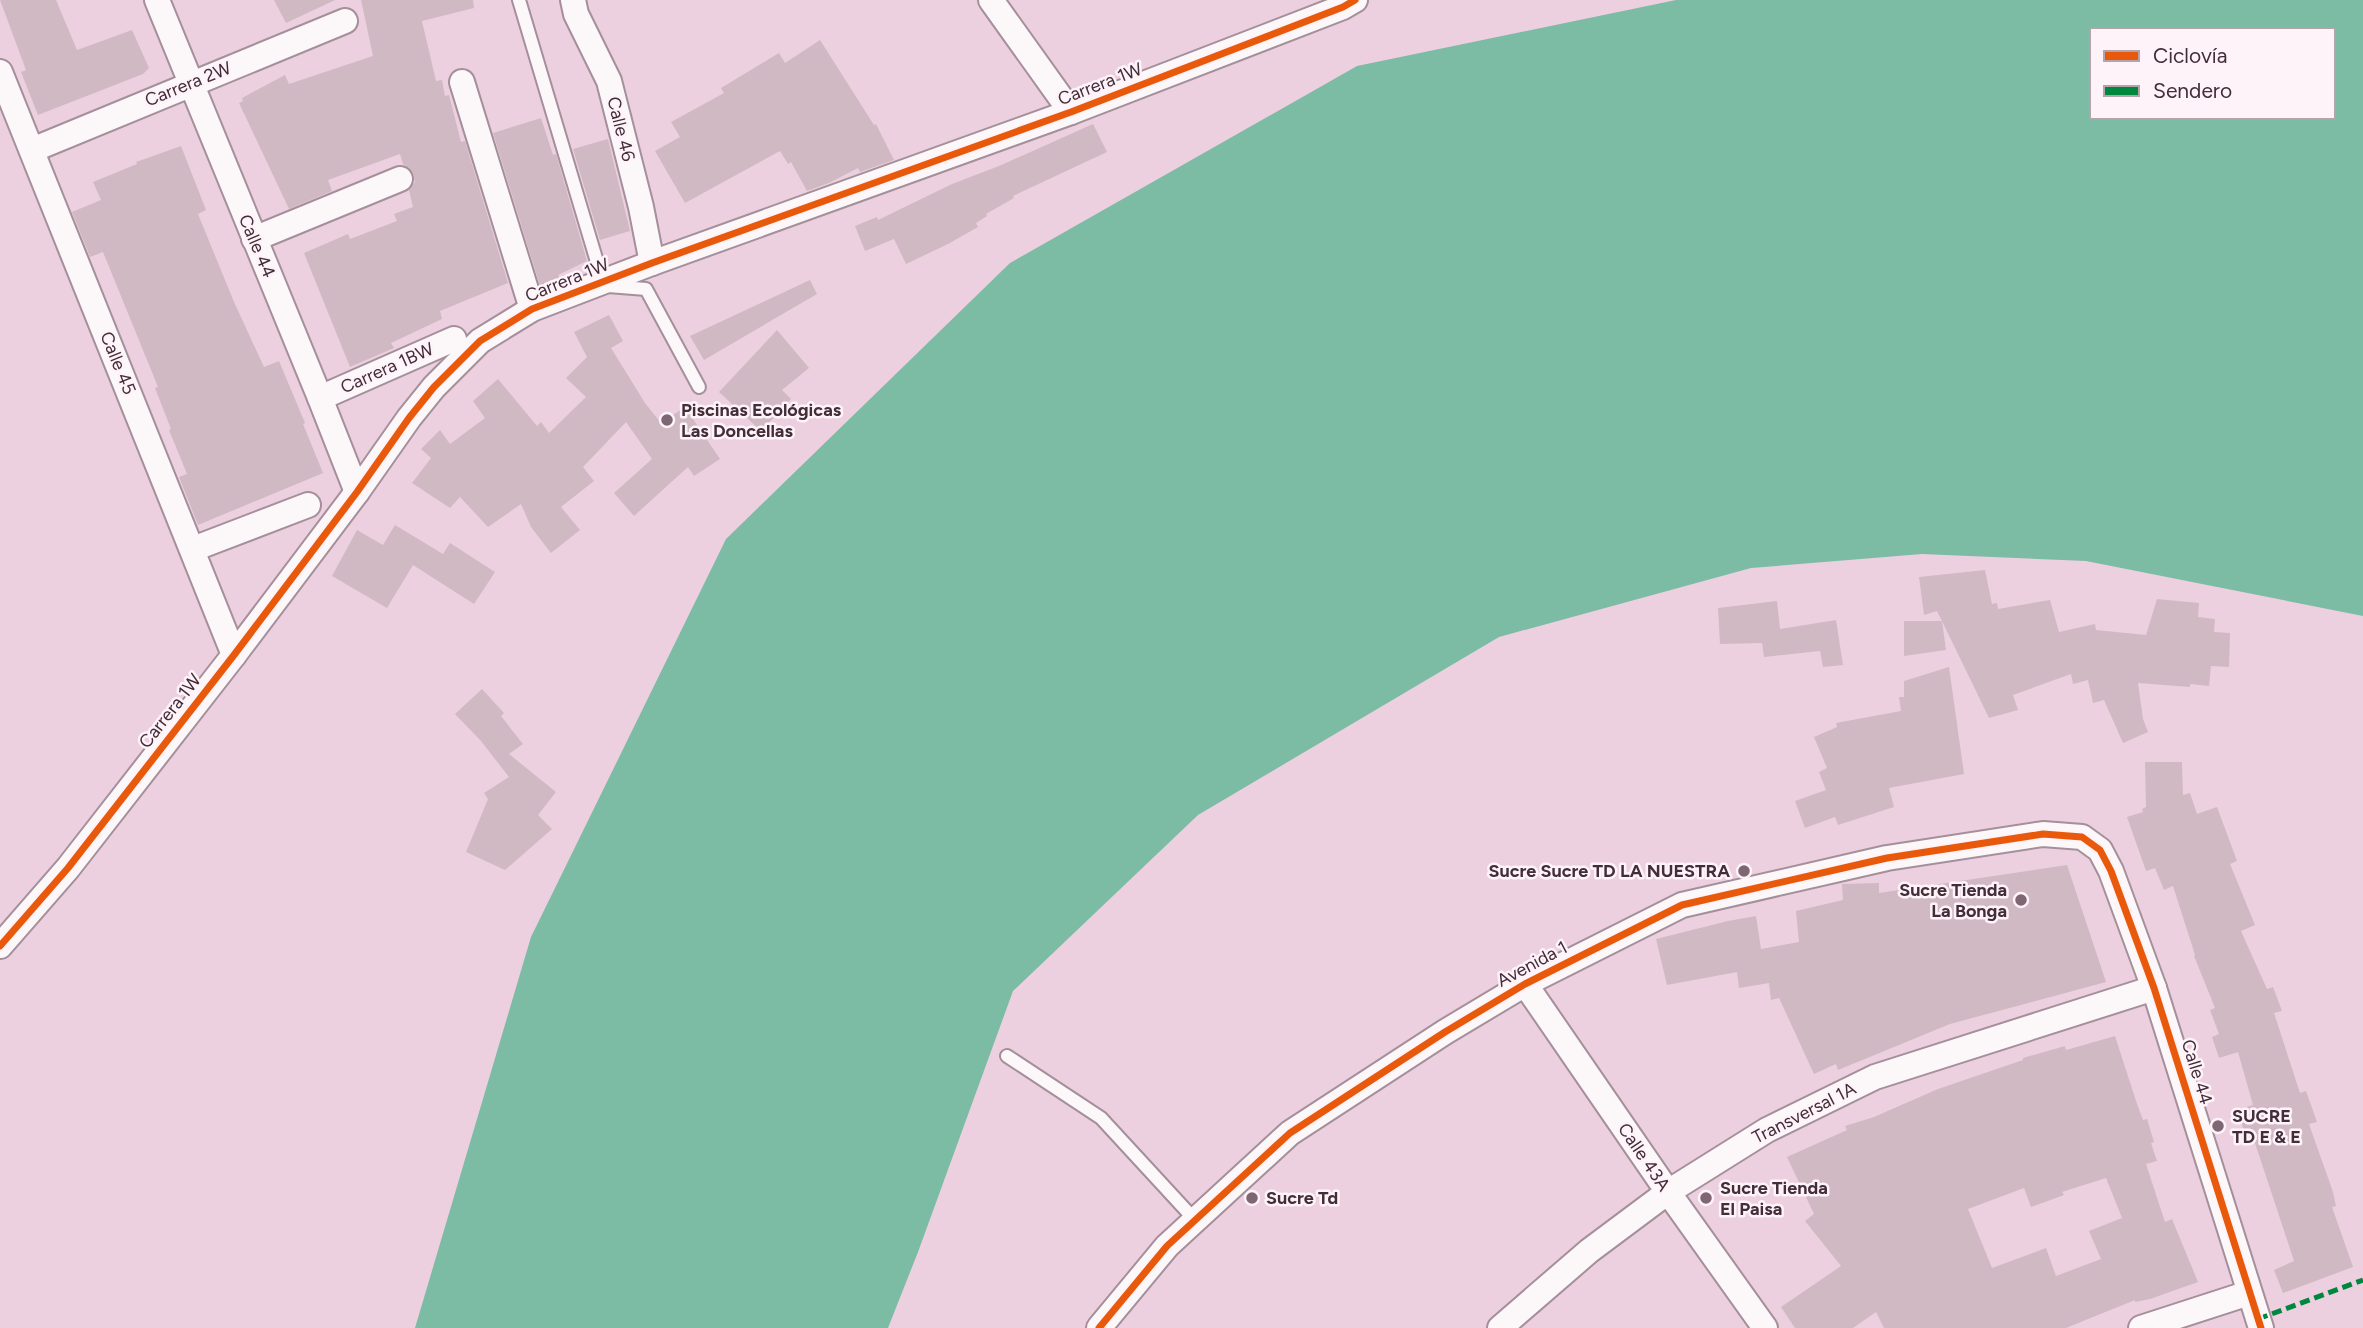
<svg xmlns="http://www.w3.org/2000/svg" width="2363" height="1328" font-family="Figtree,sans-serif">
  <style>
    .water { fill: #7cbba4; fill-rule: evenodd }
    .building { fill: #d0b9c2; fill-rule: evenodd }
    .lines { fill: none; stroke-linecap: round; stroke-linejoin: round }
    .service-casing { stroke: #a48f9a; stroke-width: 16 }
    .minor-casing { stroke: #a48f9a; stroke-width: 28 }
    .service { stroke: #fcf8fa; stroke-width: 12 }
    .minor { stroke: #fcf8fa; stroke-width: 24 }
    .quiet { stroke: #00873e; stroke-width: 5; stroke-dasharray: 10 5; stroke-linecap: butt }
    .cycleway-casing { stroke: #fef3f8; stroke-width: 11 }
    .cycleway { stroke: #e8590c; stroke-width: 7 }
    .poi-dot { fill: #7e6673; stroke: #fef3f8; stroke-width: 2.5 }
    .labels { text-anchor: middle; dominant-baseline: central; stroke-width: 5; stroke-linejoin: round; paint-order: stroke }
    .street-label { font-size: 18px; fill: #422d39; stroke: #fef3f8 }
    .poi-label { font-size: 18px; font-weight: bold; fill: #422d39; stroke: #fef3f8; text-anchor: start }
  </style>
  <rect width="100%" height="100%" fill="#ecd0df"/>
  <!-- water -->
  <path class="water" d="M1676,0h687v616l-277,-55 -164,-7 -171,14 -252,69 -301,178 -185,176 -95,261 -30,76h-473l116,-391 195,-398 284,-276 347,-197zM2092,30h241v87h-241z"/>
  <!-- building -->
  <g class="building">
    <path d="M0,0h56l21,50 55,-20 17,38 -6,6 -105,41 -17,-43 5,-2z"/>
    <path d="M274,0h61l-49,23z"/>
    <path d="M361,0h112l1,8 -52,13 14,60 6,-1 3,16 4,-1 12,47 4,-1 43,142 -68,28 2,8 -51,24 3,5 -44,19 -46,-114 44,-19 2,5 47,-18 -3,-7 19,-7 -4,-17 6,-8 -2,-9 -10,-9 -3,-10 -72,26 4,11 -43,18 -50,-106 4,-2 -1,-3 43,-23 4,9 84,-28z"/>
    <path d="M820,40l54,85 2,-1 18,36 -34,12 -2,-4 -29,15 -22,8 -16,-29 -3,2 -8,-13 -95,52 -30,-52 25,-14 -9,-15 53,-29 -3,-5 58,-35 6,10z"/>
    <path d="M541,118l12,37 3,-1 31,107 -29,14 4,6 -21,8 -48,-156z"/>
    <path d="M1093,124l14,28 -94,44 1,2 -28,16 1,2 -11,7 2,4 -30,17 -42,20 -12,-25 -29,12 -10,-25 22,-9 1,3 74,-36 47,-18z"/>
    <path d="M608,139l22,92 -30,9 -27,-91z"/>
    <path d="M181,146l25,64 -8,4 36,88 30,65 15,-6 26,62 -2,1 20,49 -125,52 -19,-48 8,-3 -18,-44 2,-1 -16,-41 3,-1 -55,-135 -13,5 -18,-45 29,-12 -8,-18 44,-18 -1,-2z"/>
    <path d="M810,280l7,14 -113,66 -14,-24z"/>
    <path d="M609,315l14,26 -12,7 34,55 16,20 24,-16 35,52 -26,17 -6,-9 -54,49 -20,-23 38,-34 -26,-37 -43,45 11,14 -33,26 19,23 -29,23 -20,-26 -10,-23 -33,23 -28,-30 -10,11 -38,-25 19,-25 -10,-9 19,-19 10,14 35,-26 -12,-17 25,-22 39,47 4,-4 8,11 37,-36 -20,-19 21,-21 -13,-25z"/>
    <path d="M777,330l32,38 -27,22 9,9 -30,32 -42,-39z"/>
    <path d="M395,525l48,29 7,-11 45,29 -21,32 -61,-39 -26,43 -55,-32 25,-46 26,15z"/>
    <path d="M1985,570l7,34 5,-1 1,6 52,-9 9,32 36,-8 1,6 50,5 11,-36 42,4 -1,14 17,2 -1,13 16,1 -1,34 -18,-1 -2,20 -19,-2v3l-52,-4 5,36 5,13 -25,11 -19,-43 -11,3 -5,-23 -15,4 -2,-10 -58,21 5,15 -29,8 -47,-97 4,29 -42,6v-35h38l-5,-10 -13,4 -5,-38z"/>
    <path d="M1777,601l3,28 56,-9 7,45 -20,2 -3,-16 -56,6 -2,-14 -42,1 -2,-36z"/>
    <path d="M1949,667l15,107 -75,14 5,19 -56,18 -3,-8 -30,11 -10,-27 31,-11 -7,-18 8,-4 -13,-31 23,-10 -1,-4 65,-12 -2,-14h5v-16z"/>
    <path d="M482,689l22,24 -3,3 22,28 -14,10 47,38 -18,23 14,14 -47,41 -39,-18 22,-53 -4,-6 25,-16 -28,-36 -26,-27z"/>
    <path d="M2145,762h37l1,33 7,-2 7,21 20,-7 20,54 -7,3 25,61 -14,6 26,58 6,-2 9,24 -8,2 26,80 6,-2 11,31 -8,2 24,68 3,14 -4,1 21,60 -70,26 -9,-23 20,-9 -39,-118 -6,2 -12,-35 16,-5 -15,-53 -19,6 -7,-21 7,-3 -9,-24 5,-2 -21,-52 1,-1 -22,-69 -9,4 -9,-22 -9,3 -19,-54 16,-5 -1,-3 4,-2z"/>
    <path d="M2067,865l39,117 -156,42 -112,46 -2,-6 -22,10 -35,-76 -8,2 -2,-17 -30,5 -2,-16 -70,13 -11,-46 72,-18 28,-5 5,33 38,-7 -3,-31 47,-11 -1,-16 37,-1v10z"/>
    <path d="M2115,1036l22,68 6,16 4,-1 7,23 -3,1 6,18 -11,3 19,58 7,-3 26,63 -48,17 -15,3v-2l-69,28h-182l-8,-16 -23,16h-58l-14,-21 60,-41 -36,-45 9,-7 -27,-57 60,-27 -2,-4 29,-9 64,-28 85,-29v-2l42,-12 1,4zM2106,1178l16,40 -33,13 12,28 -45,17 -10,-28 -54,20 -24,-59 56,-21 7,19 33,-12 -2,-3z"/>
  </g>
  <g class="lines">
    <defs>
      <g id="service">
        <path d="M519,0l84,282"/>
        <path d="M608,286l38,3 53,98"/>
        <path d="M1007,1056l94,62 94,102"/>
      </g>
      <g id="minor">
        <path d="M157,0l163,398 37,94"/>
        <path d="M573,0l3,14 33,67 32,126 11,56"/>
        <path d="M991,0l80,112"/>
        <path d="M0,72l234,583"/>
        <path d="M462,82l70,227"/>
        <path d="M32,150l313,-129"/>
        <path d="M254,239l146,-60"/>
        <path d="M320,398l134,-59"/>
        <path d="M193,549l115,-44"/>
        <path d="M0,946l68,-78 166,-213 123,-163 52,-74 25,-31 46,-46 52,-32 120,-46 419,-151 272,-105 12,-7"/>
        <path d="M1525,984l143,208 97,136"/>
        <path d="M1099,1328l68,-82 123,-113 155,-101 80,-48 157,-79 205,-47 156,-24 39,3 18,13 11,21 43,117 107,340"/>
        <path d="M1500,1328l89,-77 79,-59 99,-62 108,-53 279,-89"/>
        <path d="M2141,1328l108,-35"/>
      </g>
    </defs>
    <!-- service casing -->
    <use href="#service" class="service-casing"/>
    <!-- minor casing -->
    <use href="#minor" class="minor-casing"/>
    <!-- service -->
    <use href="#service" class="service"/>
    <!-- minor -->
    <use href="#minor" class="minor"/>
    <!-- quiet -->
    <path class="quiet" d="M2258,1319l105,-39"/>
    <defs>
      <g id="cycleway">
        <path d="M0,946l68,-78 166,-213 123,-163 52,-74 25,-31 46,-46 52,-32 120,-46 419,-151 272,-105 12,-7"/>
        <path d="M1099,1328l68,-82 123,-113 155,-101 80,-48 157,-79 205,-47 156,-24 39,3 18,13 11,21 43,117 107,340"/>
      </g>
    </defs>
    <!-- cycleway casing -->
    <use href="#cycleway" class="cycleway-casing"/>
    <!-- cycleway -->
    <use href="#cycleway" class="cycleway"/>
  </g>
  <!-- markers -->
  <g class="poi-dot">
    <circle cx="667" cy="420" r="7"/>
    <circle cx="1744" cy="871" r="7"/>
    <circle cx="2021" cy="900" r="7"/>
    <circle cx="2218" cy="1126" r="7"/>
    <circle cx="1252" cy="1198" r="7"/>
    <circle cx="1706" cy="1198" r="7"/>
  </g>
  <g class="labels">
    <!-- street labels -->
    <g class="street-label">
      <text transform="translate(188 84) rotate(-22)">Carrera 2W</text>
      <text transform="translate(1100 84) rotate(-21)">Carrera 1W</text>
      <text transform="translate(621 129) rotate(76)">Calle 46</text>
      <text transform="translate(257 246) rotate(67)">Calle 44</text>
      <text transform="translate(567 280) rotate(-22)">Carrera 1W</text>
      <text transform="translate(118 363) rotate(68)">Calle 45</text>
      <text transform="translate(387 368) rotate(-24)">Carrera 1BW</text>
      <text transform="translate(170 711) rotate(-52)">Carrera 1W</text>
      <text transform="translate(1532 964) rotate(-28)">Avenida 1</text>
      <text transform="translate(2197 1072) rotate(73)">Calle 44</text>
      <text transform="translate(1804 1113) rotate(-27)">Transversal 1A</text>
      <text transform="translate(1644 1157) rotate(56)">Calle 43A</text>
    </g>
    <!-- poi labels -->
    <g class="poi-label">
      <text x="681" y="410">Piscinas Ecológicas<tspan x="681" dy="21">Las Doncellas</tspan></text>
      <text x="1730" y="871" text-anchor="end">Sucre Sucre TD LA NUESTRA</text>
      <text x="2007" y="890" text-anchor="end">Sucre Tienda<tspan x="2007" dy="21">La Bonga</tspan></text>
      <text x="2232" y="1116">SUCRE<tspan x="2232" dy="21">TD E &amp; E</tspan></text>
      <text x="1720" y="1188">Sucre Tienda<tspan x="1720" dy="21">El Paisa</tspan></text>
      <text x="1266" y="1198">Sucre Td</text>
    </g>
  </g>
  <!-- legend -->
  <rect x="2090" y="28" width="245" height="91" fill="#fef3f8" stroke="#b3a4ac" stroke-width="2"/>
  <rect x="2104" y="51" width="35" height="10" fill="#e8590c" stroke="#b3a4ac" stroke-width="2"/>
  <text x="2153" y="63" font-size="21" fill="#422d39">Ciclovía</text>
  <rect x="2104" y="86" width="35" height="10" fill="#00873e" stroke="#b3a4ac" stroke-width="2"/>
  <text x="2153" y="98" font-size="21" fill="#422d39">Sendero</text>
</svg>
